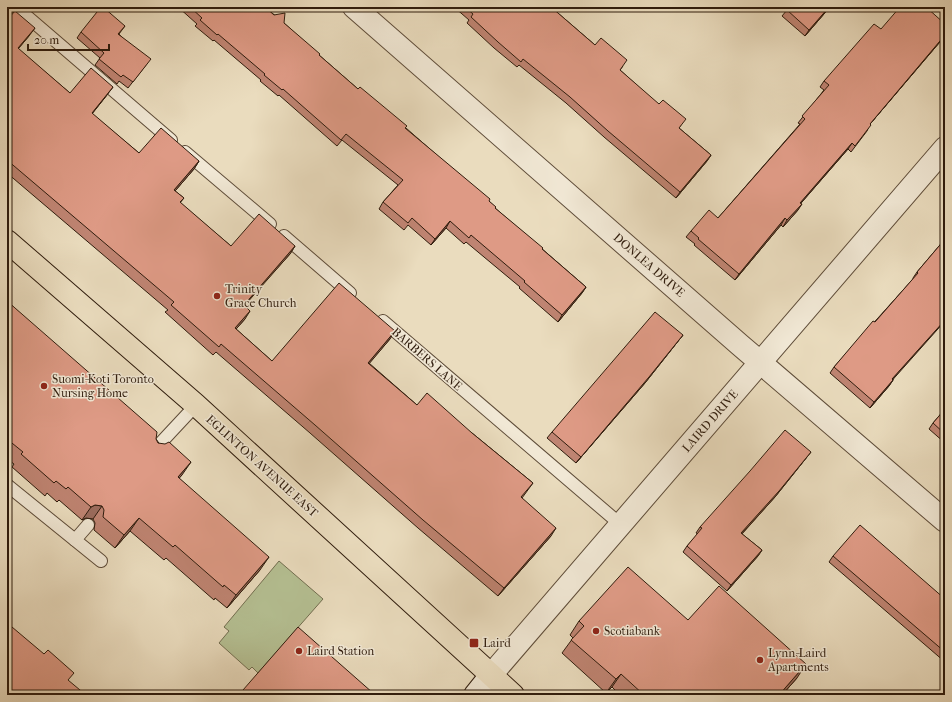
<svg xmlns="http://www.w3.org/2000/svg" width="952" height="702" font-family="'IM FELL French Canon',serif">
  <style>
    .green { fill: #b5c093; stroke: #726e50 }
    .lines { fill: none; stroke-linecap: round; stroke-linejoin: round }
    .lane-casing { stroke: #5e4c39; stroke-width: 14 }
    .street-casing { stroke: #5e4c39; stroke-width: 24 }
    .secondary-casing { stroke: #2f1c0d; stroke-width: 24 }
    .primary-casing { stroke: #2f1c0d; stroke-width: 24 }
    .lane { stroke: #f1e8d5; stroke-width: 12 }
    .street { stroke: #f1e8d5; stroke-width: 22 }
    .secondary { stroke: #f1e8d5; stroke-width: 22 }
    .primary { stroke: #eadcbe; stroke-width: 22 }
    .wall { fill: #bf8472; stroke: #2f1c0d }
    .shaded-wall { fill: #9b6c5d; stroke: #2f1c0d }
    .building { fill: #de9a85; stroke: #2f1c0d }
    .poi-dot { fill: #8f2418; stroke: #f1e8d5; stroke-width: 1.5 }
    .labels { text-anchor: middle; dominant-baseline: central; stroke-width: 3; stroke-linejoin: round; paint-order: stroke }
    .street-label { font-size: 12px; fill: #2f1c0d; stroke: #f1e8d5 }
    .poi-label { font-size: 12px; fill: #2f1c0d; stroke: #f1e8d5; text-anchor: start }
  </style>
  <rect width="100%" height="100%" fill="#eadcbe"/>
  <filter id="stains"><feTurbulence type="fractalNoise" baseFrequency=".005" numOctaves="4"/><feColorMatrix values="0 0 0 0 .2 0 0 0 0 .09 0 0 0 0 .02 0 0 0 .5 -.17"/></filter>
  <radialGradient id="worn" r=".72"><stop offset=".6" stop-color="#630" stop-opacity="0"/><stop offset="1" stop-color="#630" stop-opacity=".3"/></radialGradient>
  <!-- green -->
  <path class="green" d="M279,561l44,38 -65,74 -6,-6 -3,3 -30,-27 10,-12 -5,-4z"/>
  <g class="lines">
    <defs>
      <g id="lane">
        <path d="M16,7l155,133"/>
        <path d="M185,152l85,72"/>
        <path d="M284,236l66,57"/>
        <path d="M383,321l237,203"/>
        <path d="M154,450l42,-45"/>
        <path d="M7,485l94,76"/>
        <path d="M75,540l13,-15"/>
      </g>
      <g id="street">
        <path d="M354,7l386,338 205,176"/>
        <path d="M491,675l454,-527"/>
      </g>
      <path id="secondary" d="M475,695l16,-20"/>
      <path id="primary" d="M7,241l189,164 317,290"/>
    </defs>
    <!-- lane casing -->
    <use href="#lane" class="lane-casing"/>
    <!-- street casing -->
    <use href="#street" class="street-casing"/>
    <!-- secondary casing -->
    <use href="#secondary" class="secondary-casing"/>
    <!-- primary casing -->
    <use href="#primary" class="primary-casing"/>
    <!-- lane -->
    <use href="#lane" class="lane"/>
    <!-- street -->
    <use href="#street" class="street"/>
    <!-- secondary -->
    <use href="#secondary" class="secondary"/>
    <!-- primary -->
    <use href="#primary" class="primary"/>
  </g>
  <!-- wall -->
  <g class="wall">
    <path d="M178,7h87l19,16 35,32 39,34 48,39 83,73 6,7 91,79 -4,6 -24,29 -39,-34 1,-1 -54,-45 -2,2 -18,-16 -15,17 -23,-20 -4,5 -25,-21 4,-7 15,-17 -56,-45 -5,6 -58,-51 -1,1 -18,-15 1,-1 -47,-40 -1,1 -18,-15 2,-2z"/>
    <path d="M454,7h97l44,38 28,21 -3,4 61,55 -2,3 32,27 -4,6 -31,37 -72,-61 -38,-34 -47,-38 -2,2 -23,-19 -27,-25 2,-3z"/>
    <path d="M830,7l-25,29 -23,-20 5,-6z"/>
    <path d="M7,20l22,16 -11,13 52,44 37,2 -15,19 47,39 60,8 -5,8 -19,22 9,7 -4,5 51,43h64l-5,8 -46,51 1,14 -9,10 36,32 118,-22 -21,24 48,42 55,28 61,50 -11,15 29,38 -53,60 -80,-68 -108,-95 -94,-81 -3,3 -48,-43 3,-2 -161,-137z"/>
    <path d="M945,24v12l-75,88 -3,7 -16,21 -3,-3 -47,54 -3,7 -15,17 -2,-2 -46,55 -41,-35 1,-1 -9,-7 5,-6 27,-13 82,-94 -2,-1 26,-33 -4,-3 4,-6 57,-52z"/>
    <path d="M125,26l-6,8 27,31 -18,23 -9,-7 -2,3 -22,-19 5,-7 -23,-20 4,-6z"/>
    <path d="M945,239l-52,141 -4,6 -19,22 -40,-35 4,-6 79,-88v-1l4,-6z"/>
    <path d="M7,301l149,138 26,36 -3,3 81,92 -33,38 -12,-10 -1,2 -48,-42 -2,2 -34,-29 -15,17 -21,-18 1,-7 -2,-4 -7,-1 -4,2 -23,-20 -2,2 -10,-9 -2,3 -33,-29 2,-3 -7,-5z"/>
    <path d="M683,335l-38,48 -69,80 -29,-25 5,-6z"/>
    <path d="M945,409v34l-16,-14 4,-6z"/>
    <path d="M807,457l-32,40 -33,37 20,16 -4,6 -31,35 -44,-39 4,-6 11,-12 -2,-1 4,-6z"/>
    <path d="M833,556l112,43v63l-116,-100z"/>
    <path d="M688,620l109,58 -15,17h-162l-8,-8 -6,6 -44,-40 11,-15 -3,-3 9,-14z"/>
    <path d="M243,690l129,5h-129l-2,-2z"/>
  </g>
  <!-- shaded-wall -->
  <g class="shaded-wall">
    <path d="M829,7h1l-25,29 4,-6z"/>
    <path d="M35,28l-6,8 -17,20 6,-8z"/>
    <path d="M945,35v1l-80,94 5,-6z"/>
    <path d="M113,87l-6,8 -21,26 6,-8z"/>
    <path d="M852,143l-4,6 -52,60 4,-6z"/>
    <path d="M711,155l-4,6 -31,37 4,-6z"/>
    <path d="M199,161l-5,8 -25,29 5,-8z"/>
    <path d="M802,204l-4,6 -15,17 4,-7z"/>
    <path d="M785,218l-4,7 -46,55 4,-6z"/>
    <path d="M450,221l-4,7 -15,17 4,-6z"/>
    <path d="M295,246l-5,8 -52,59 6,-8z"/>
    <path d="M586,287l-4,6 -24,29 4,-7z"/>
    <path d="M250,311l-5,8 -15,17 5,-8z"/>
    <path d="M945,320v1l-57,64 4,-6z"/>
    <path d="M395,331l-5,8 -27,32 5,-8z"/>
    <path d="M683,335l-38,48 -69,80 5,-6z"/>
    <path d="M893,380l-4,6 -19,22 4,-6z"/>
    <path d="M811,452l-36,45 -38,42 4,-6z"/>
    <path d="M191,462l-9,13 -13,15 9,-13z"/>
    <path d="M95,505l7,1 -9,13 -7,-1 -4,2 9,-13z"/>
    <path d="M139,518l-9,13 -15,17 9,-13z"/>
    <path d="M556,528l-5,8 -53,60 6,-8z"/>
    <path d="M762,550l-4,6 -31,35 4,-6z"/>
    <path d="M269,557l-9,13 -33,38 9,-13z"/>
    <path d="M806,664l-9,14 -15,17h-3z"/>
    <path d="M621,674l-9,13 -6,6 10,-14z"/>
  </g>
  <!-- building -->
  <g class="building">
    <path d="M101,7h2l22,19 -7,8 33,25 -18,23 -10,-7 -2,2 -22,-18 5,-6 -23,-21z"/>
    <path d="M190,7h75l9,8 11,-2 -1,10 36,31 -1,1 39,34 2,-2 47,39 -2,2 85,71 -1,2 7,6 -1,1 48,40 -1,1 44,38 -24,28 -38,-33 1,-1 -54,-46 -2,3 -19,-17 -15,18 -23,-21 -4,5 -25,-21 20,-22 -57,-46 -5,6 -58,-51 -1,1 -18,-15 1,-1 -47,-40 -1,1 -17,-15 2,-2z"/>
    <path d="M465,7h86l44,38 6,-7 26,22 -7,10 39,34 4,-4 23,19 -7,9 32,27 -31,37 -72,-61 -38,-34 -47,-38 -2,3 -23,-20 -27,-25 2,-3z"/>
    <path d="M789,7h40l-20,23 -22,-20z"/>
    <path d="M900,7h26l19,17v11l-75,89 1,1 -16,21 -3,-3 -52,60 2,1 -15,16 -2,-2 -46,56 -41,-35 1,-1 -8,-7 18,-21 9,8 87,-99 -3,-3 27,-31 -5,-4 50,-57 7,5z"/>
    <path d="M15,11l20,17 -17,20 52,45 21,-25 22,19 -21,26 47,40 22,-25 38,33 -25,29 10,8 -4,4 51,44 28,-32 36,32 -51,59 6,6 -15,17 37,33 67,-78 56,48 -27,32 49,42 10,-12 45,40 61,50 -12,14 35,31 -52,60 -81,-68 -108,-95 -94,-81 -2,3 -48,-42 3,-3 -167,-142v-140z"/>
    <path d="M945,239v81l-53,59 1,1 -19,22 -40,-35 39,-46 2,1 43,-49 -1,-1z"/>
    <path d="M7,301l150,131 -1,7 2,4 7,1 4,-2 22,20 -13,15 91,80 -33,38 -12,-10 -1,2 -48,-42 -2,2 -34,-29 -15,17 -21,-18 1,-7 -2,-4 -7,-1 -4,2 -23,-20 -2,2 -10,-8 -2,2 -33,-29 2,-2 -16,-13z"/>
    <path d="M655,312l28,23 -34,42 -68,80 -29,-25z"/>
    <path d="M945,409v25l-12,-11z"/>
    <path d="M785,430l26,22 -32,39 -38,42 21,17 -31,35 -44,-39 15,-18 -2,-1 50,-56z"/>
    <path d="M860,525l85,74v53l-112,-96z"/>
    <path d="M628,567l60,53 31,-34 87,78 -27,31h-135l-23,-21 -5,5 -45,-39 13,-14 -5,-5z"/>
    <path d="M12,627l32,27 4,-4 26,23 -6,7 18,15h-79v-62z"/>
    <path d="M298,627l75,66 -1,2h-123l-6,-5z"/>
  </g>
  <!-- markers -->
  <g class="poi-dot">
    <circle cx="217" cy="296" r="4"/>
    <circle cx="44" cy="386" r="4"/>
    <circle cx="596" cy="631" r="4"/>
    <rect x="469" y="638" width="10" height="10" rx="2"/>
    <circle cx="299" cy="651" r="4"/>
    <circle cx="760" cy="660" r="4"/>
  </g>
  <g class="labels">
    <!-- street labels -->
    <g class="street-label">
      <text transform="translate(649 265) rotate(41)">DONLEA DRIVE</text>
      <text transform="translate(427 359) rotate(41)">BARBERS LANE</text>
      <text transform="translate(710 421) rotate(-49)">LAIRD DRIVE</text>
      <text transform="translate(262 466) rotate(42)">EGLINTON AVENUE EAST</text>
    </g>
    <!-- poi labels -->
    <g class="poi-label">
      <text x="225" y="289">Trinity<tspan x="225" dy="14">Grace Church</tspan></text>
      <text x="52" y="379">Suomi-Koti Toronto<tspan x="52" dy="14">Nursing Home</tspan></text>
      <text x="604" y="631">Scotiabank</text>
      <text x="483" y="643">Laird</text>
      <text x="307" y="651">Laird Station</text>
      <text x="768" y="653">Lynn-Laird<tspan x="768" dy="14">Apartments</tspan></text>
    </g>
  </g>
  <!-- margin -->
  <rect width="952" height="702" fill="none" stroke="#eadcbe" stroke-width="24"/>
  <rect x="8" y="8" width="936" height="686" fill="none" stroke="#2f1c0d" stroke-width="2"/>
  <rect x="12" y="12" width="928" height="678" fill="none" stroke="#2f1c0d"/>
  <!-- scale -->
  <path d="M28 44v6h81v-6" fill="none" stroke="#2f1c0d" stroke-width="2"/>
  <text x="34" y="44" font-size="12" fill="#2f1c0d" stroke="#f1e8d5" stroke-width="3" paint-order="stroke">20 m</text>
  <rect width="100%" height="100%" filter="url(#stains)"/>
  <rect width="100%" height="100%" fill="url(#worn)"/>
</svg>
